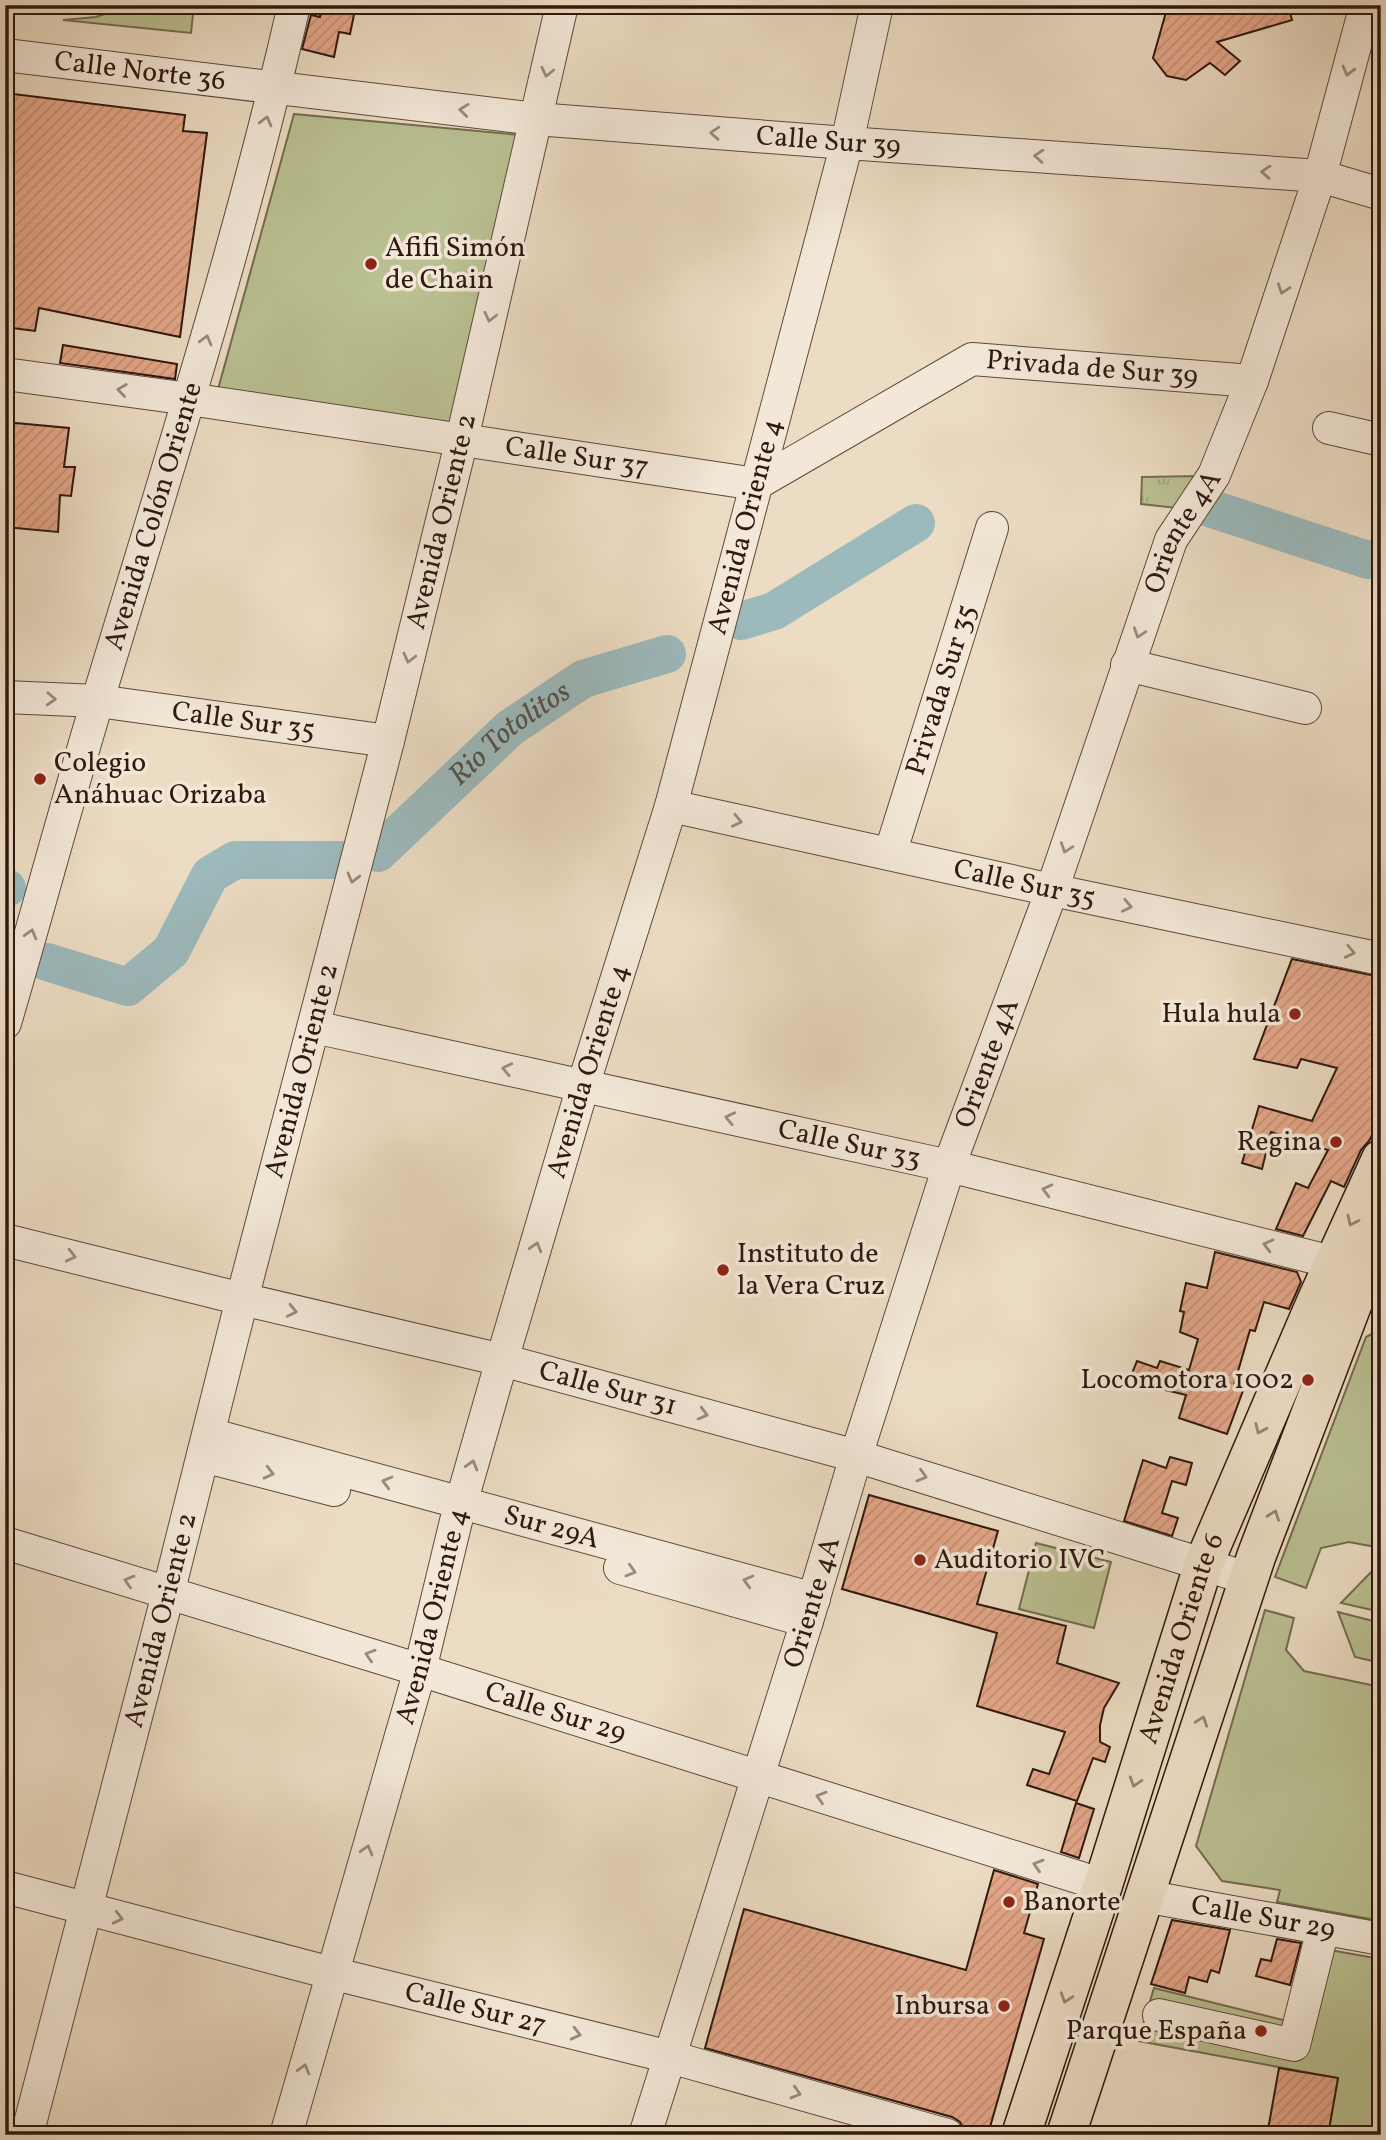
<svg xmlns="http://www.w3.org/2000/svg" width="1386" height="2140" font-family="Vollkorn,serif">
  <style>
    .grass { fill: #bac092; stroke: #746c50; stroke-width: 2 }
    .park { fill: url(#park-tufts); stroke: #746c50; stroke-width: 2 }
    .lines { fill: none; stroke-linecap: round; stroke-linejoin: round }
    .river { stroke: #9cb9bc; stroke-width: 38 }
    .building { fill: url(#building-hatch); stroke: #2f180f; stroke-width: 2 }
    .minor-casing { stroke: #5e493c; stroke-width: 34 }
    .major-casing { stroke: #2f180f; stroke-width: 41 }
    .minor { stroke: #f3e8d8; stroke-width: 32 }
    .major { stroke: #ecdcc3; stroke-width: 38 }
    .oneway { stroke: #9b8a7e }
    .oneway2 { stroke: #978472 }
    .poi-dot { fill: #8f2418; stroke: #f3e8d8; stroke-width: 2.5 }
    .labels { text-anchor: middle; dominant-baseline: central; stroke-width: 7; stroke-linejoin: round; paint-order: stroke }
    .street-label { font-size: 28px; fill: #2f180f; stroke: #f3e8d8 }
    .poi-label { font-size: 28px; fill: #2f180f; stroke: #f3e8d8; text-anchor: start }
    .water-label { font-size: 30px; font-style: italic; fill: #55504c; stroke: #f3e8d8 }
  </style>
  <defs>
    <pattern id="park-tufts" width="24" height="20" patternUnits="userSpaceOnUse" patternTransform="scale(1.75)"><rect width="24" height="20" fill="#bac092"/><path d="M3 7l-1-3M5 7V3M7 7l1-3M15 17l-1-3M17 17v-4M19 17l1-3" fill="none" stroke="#a0a47d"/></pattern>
    <pattern id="building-hatch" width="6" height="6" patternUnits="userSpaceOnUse" patternTransform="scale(1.75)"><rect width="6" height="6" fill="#e4a789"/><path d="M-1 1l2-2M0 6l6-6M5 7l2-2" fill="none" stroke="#c48f75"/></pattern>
  </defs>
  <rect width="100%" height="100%" fill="#ecdcc3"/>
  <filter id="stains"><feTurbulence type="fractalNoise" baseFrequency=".00286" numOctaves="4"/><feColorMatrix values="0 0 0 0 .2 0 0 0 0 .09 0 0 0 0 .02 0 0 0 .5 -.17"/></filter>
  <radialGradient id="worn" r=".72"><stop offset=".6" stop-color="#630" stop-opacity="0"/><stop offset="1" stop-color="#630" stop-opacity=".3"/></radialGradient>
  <!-- grass -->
  <g class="grass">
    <path d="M131,5h63l-3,28 -128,-13 33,-3z"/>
    <path d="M294,114l226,21 -67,288 -236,-30z"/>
    <path d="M1381,1329v219l-32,-6 -28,6 -15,40 -31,-11 91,-240z"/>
    <path d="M1036,1543l75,19 -17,66 -75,-19z"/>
    <path d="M1374,1569l7,1v42l-40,-9z"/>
    <path d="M1265,1610l29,8 -8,32 18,21 77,16v234l-104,-19 3,-12 -58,-9 -26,-35z"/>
    <path d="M1338,1612l43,11v40l-26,-6z"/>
    <path d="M1307,1946l74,13v176h-53l10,-57 -200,-37 16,-53 133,33z"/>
  </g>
  <!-- park -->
  <path class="park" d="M1198,476l-21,32 -36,-4 1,-27z"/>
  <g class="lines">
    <!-- river -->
    <g class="river">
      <path d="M1209,508l159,52 13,-3"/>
      <path d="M741,621l33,-10 142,-88"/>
      <path id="s1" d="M378,853l132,-125 73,-49 84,-25"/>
      <path d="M5,888h2"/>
      <path d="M47,962l81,25 43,-36 39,-76 25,-15h107"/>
    </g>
  </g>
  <!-- building -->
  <g class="building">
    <path d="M322,5h34l-6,29 -11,-2 -5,25 -32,-8 9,-34 9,2z"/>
    <path d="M1168,5h120l4,15 -75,22 23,19 -15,14 -15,-12 -24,17 -19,-4 -14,-18z"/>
    <path d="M5,93l180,22 -2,16 24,2 -27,204 -141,-29 -4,23 -30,-4z"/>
    <path d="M63,345l114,19 -2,15 -115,-16z"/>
    <path d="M5,422l64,6 -5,39h11l-4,29 -11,-1 -2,37 -53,-5z"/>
    <path d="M1292,959l89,18v141l-12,23 -8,9 -17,37 -13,-6 -28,55 -27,-7 20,-46 12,5 20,-38 -57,-18 -9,37 -20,-6 17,-57 53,15 25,-53 -36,-9 -4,9 -43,-9z"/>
    <path d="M1215,1252l82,20 4,10 -12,27 -25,-7 -9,29 -5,-1 -16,55 10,3 -17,46 -48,-16 7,-23 -57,-14 8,-20 20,7 3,-7 29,9 9,-31 -18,-7 4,-20 -4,-1 6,-28 21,5z"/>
    <path d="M1170,1457l22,6 -6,22 -14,-4 -10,32 16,5 -6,18 -48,-15 19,-61 23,8z"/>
    <path d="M869,1495l129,36 -21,73 89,22 -9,37 62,20 -15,25 -4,17v17l10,5 -5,15 -12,-4 -16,43 -50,-16 6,-16 16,5 16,-42 -88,-26 20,-73 -155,-44z"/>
    <path d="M1076,1803l18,6 -15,49 -18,-6z"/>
    <path d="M994,1870l44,14 -14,49 20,6 -56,195 -25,-6 -3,-6 -8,-5 -247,-69 39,-139 222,61z"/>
    <path d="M1172,1920l58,10 -11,43 -8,-3 -4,12 -18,-5 -4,16 -34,-9z"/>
    <path d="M1277,1939l24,4 -11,42 -34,-9 5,-17 10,2z"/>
    <path d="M1279,2068l59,10 -10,57h-61z"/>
  </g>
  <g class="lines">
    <defs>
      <g id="minor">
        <path id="s2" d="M5,55l531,64 311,24 473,33 61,18"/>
        <path id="s3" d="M5,374l184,25 567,85 216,-125 280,22"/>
        <path d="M1329,428l52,12"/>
        <path d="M1127,665l178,43"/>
        <path id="s4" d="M5,697l93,4 290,40"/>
        <path id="s5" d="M671,806l381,84 329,69"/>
        <path id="s6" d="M890,854l102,-326"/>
        <path id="s7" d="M5,1023c32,-109 61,-218 94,-327 69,-229 142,-457 195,-691"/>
        <path id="s8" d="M314,1027l635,139 407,102"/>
        <path id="s9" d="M5,1240l237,59 260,61 354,96 394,123"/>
        <path id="s10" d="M209,1434l605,165"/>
        <path d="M203,1456l131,34"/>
        <path id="s11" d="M5,1543l415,127 683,215"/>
        <path d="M620,1568l187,53"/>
        <path id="s12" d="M5,1887l326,86 339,84 277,78"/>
        <path id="s13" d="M1144,1896l237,43"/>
        <path d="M1159,2015l135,30 29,-116"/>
        <path id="s14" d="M27,2135l141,-541 74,-295 146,-558 74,-302 100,-434"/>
        <path id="s15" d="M286,2135l134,-465 36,-149 46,-161 81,-274 88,-280 176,-663 30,-138"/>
        <path id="s16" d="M645,2135l162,-514 49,-165 93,-290 103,-276 119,-350 43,-65 38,-94 68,-205 46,-171"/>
      </g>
      <g id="major">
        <path id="s17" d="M1021,2135l82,-250 101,-322 112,-261 65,-143"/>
        <path d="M1066,2135l190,-578 109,-286 16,-34"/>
      </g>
    </defs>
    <!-- minor casing -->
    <use href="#minor" class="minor-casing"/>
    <!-- major casing -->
    <use href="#major" class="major-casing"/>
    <!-- minor -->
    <use href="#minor" class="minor"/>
    <!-- major -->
    <use href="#major" class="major"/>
  </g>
  <!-- one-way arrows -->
  <defs><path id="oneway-chevron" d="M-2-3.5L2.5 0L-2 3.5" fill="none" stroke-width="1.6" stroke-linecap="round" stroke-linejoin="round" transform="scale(1.75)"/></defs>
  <g class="oneway">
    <use href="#oneway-chevron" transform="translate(1348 71) rotate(105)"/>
    <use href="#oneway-chevron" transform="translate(547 72) rotate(103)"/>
    <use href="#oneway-chevron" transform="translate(464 110) rotate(-173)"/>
    <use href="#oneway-chevron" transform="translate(266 121) rotate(-75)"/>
    <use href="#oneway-chevron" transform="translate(715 133) rotate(-176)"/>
    <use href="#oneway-chevron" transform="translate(1039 156) rotate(-176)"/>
    <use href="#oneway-chevron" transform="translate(1266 172) rotate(-176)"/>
    <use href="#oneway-chevron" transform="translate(1283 289) rotate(108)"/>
    <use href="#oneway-chevron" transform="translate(490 317) rotate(103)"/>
    <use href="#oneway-chevron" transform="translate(206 340) rotate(-75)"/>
    <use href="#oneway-chevron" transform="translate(122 390) rotate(-172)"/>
    <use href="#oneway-chevron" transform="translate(1139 633) rotate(109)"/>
    <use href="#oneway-chevron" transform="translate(409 658) rotate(104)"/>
    <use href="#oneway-chevron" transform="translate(51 699) rotate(3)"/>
    <use href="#oneway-chevron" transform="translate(737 821) rotate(12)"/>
    <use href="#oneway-chevron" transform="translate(1066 848) rotate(109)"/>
    <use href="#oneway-chevron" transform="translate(353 878) rotate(105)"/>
    <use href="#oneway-chevron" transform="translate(1127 906) rotate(12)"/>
    <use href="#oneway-chevron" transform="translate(31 934) rotate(-74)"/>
    <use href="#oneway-chevron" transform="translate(1350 952) rotate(12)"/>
    <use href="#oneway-chevron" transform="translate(507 1069) rotate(-168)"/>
    <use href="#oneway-chevron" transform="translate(730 1118) rotate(-168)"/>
    <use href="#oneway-chevron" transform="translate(1047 1190) rotate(-166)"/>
    <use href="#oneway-chevron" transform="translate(1268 1245) rotate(-166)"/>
    <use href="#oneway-chevron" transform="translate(536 1247) rotate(-74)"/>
    <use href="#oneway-chevron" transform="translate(71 1256) rotate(14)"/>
    <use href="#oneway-chevron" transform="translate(292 1311) rotate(13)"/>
    <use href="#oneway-chevron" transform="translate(703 1414) rotate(15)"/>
    <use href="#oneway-chevron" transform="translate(472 1465) rotate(-74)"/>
    <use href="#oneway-chevron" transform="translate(269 1473) rotate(14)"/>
    <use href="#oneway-chevron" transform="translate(922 1476) rotate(17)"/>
    <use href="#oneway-chevron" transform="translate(387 1482) rotate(-165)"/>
    <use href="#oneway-chevron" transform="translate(631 1571) rotate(16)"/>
    <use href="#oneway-chevron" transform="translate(129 1581) rotate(-163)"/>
    <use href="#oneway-chevron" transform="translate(748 1581) rotate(-165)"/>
    <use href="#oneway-chevron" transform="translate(370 1655) rotate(-163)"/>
    <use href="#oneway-chevron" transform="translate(821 1797) rotate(-163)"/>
    <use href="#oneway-chevron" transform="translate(367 1850) rotate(-74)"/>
    <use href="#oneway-chevron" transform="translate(1038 1865) rotate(-163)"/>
    <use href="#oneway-chevron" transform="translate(118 1918) rotate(14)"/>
    <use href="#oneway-chevron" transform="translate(576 2034) rotate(14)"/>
    <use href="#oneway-chevron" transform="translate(304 2069) rotate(-74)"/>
    <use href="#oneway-chevron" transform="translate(796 2093) rotate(16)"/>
  </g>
  <g class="oneway2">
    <use href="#oneway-chevron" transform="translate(1352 1221) rotate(115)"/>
    <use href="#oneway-chevron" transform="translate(1260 1429) rotate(114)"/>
    <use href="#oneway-chevron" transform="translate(1274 1515) rotate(-70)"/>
    <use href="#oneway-chevron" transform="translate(1202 1721) rotate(-71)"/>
    <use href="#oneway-chevron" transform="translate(1135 1782) rotate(107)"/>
    <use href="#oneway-chevron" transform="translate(1066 1998) rotate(108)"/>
  </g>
  <!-- markers -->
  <g class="poi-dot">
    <circle cx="371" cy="264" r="7"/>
    <circle cx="40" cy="779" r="7"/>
    <circle cx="1295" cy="1014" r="7"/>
    <circle cx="1336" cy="1142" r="7"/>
    <circle cx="723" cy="1270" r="7"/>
    <circle cx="1308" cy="1380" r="7"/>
    <circle cx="920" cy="1560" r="7"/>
    <circle cx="1009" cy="1902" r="7"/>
    <circle cx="1004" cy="2006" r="7"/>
    <circle cx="1261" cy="2031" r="7"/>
  </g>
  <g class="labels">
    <!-- street labels -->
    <g class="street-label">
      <text stroke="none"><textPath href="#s2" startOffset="136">Calle Norte 36</textPath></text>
      <text stroke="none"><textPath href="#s2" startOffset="828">Calle Sur 39</textPath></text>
      <text stroke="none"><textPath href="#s3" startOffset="1129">Privada de Sur 39</textPath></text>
      <text stroke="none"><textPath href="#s3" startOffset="578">Calle Sur 37</textPath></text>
      <text stroke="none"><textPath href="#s7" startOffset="528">Avenida Colón Oriente</textPath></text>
      <text stroke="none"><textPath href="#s14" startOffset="1666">Avenida Oriente 2</textPath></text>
      <text stroke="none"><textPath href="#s15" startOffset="1673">Avenida Oriente 4</textPath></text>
      <text stroke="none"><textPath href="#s16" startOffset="1692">Oriente 4A</textPath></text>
      <text stroke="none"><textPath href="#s6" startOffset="172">Privada Sur 35</textPath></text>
      <text stroke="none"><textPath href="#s4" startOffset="240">Calle Sur 35</textPath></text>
      <text stroke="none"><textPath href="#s5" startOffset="362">Calle Sur 35</textPath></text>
      <text stroke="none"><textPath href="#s16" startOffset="1125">Oriente 4A</textPath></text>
      <text stroke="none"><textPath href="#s14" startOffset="1099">Avenida Oriente 2</textPath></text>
      <text stroke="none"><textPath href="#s15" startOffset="1106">Avenida Oriente 4</textPath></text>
      <text stroke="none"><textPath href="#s8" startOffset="548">Calle Sur 33</textPath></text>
      <text stroke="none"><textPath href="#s9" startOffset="621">Calle Sur 31</textPath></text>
      <text stroke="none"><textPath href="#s10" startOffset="355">Sur 29A</textPath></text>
      <text stroke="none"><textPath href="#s16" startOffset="558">Oriente 4A</textPath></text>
      <text stroke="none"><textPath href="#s15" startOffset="539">Avenida Oriente 4</textPath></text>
      <text stroke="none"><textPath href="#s14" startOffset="532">Avenida Oriente 2</textPath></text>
      <text stroke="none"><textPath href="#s17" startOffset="522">Avenida Oriente 6</textPath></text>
      <text stroke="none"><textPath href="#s11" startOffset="576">Calle Sur 29</textPath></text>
      <text stroke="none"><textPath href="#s13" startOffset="121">Calle Sur 29</textPath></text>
      <text stroke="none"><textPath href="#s12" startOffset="486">Calle Sur 27</textPath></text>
    </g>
    <!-- poi labels -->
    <g class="poi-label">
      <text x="385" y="248">Afifi Simón<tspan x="385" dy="32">de Chain</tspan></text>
      <text x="54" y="763">Colegio<tspan x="54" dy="32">Anáhuac Orizaba</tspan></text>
      <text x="1281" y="1014" text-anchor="end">Hula hula</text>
      <text x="1322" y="1142" text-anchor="end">Regina</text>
      <text x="737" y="1254">Instituto de<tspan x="737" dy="32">la Vera Cruz</tspan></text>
      <text x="1294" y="1380" text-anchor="end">Locomotora 1002</text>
      <text x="934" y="1560">Auditorio IVC</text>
      <text x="1023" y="1902">Banorte</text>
      <text x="990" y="2006" text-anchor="end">Inbursa</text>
      <text x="1247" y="2031" text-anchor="end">Parque España</text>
    </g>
    <!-- water labels -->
    <g class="water-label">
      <text stroke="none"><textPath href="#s1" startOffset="178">Rio Totolitos</textPath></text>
    </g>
  </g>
  <!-- margin -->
  <rect width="1386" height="2140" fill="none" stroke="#ecdcc3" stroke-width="28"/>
  <rect x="7" y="7" width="1372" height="2126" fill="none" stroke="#2f180f" stroke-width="3.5"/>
  <rect x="14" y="14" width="1358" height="2112" fill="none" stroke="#2f180f" stroke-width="2"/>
  <rect width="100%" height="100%" filter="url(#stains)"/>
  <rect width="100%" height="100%" fill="url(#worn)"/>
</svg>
